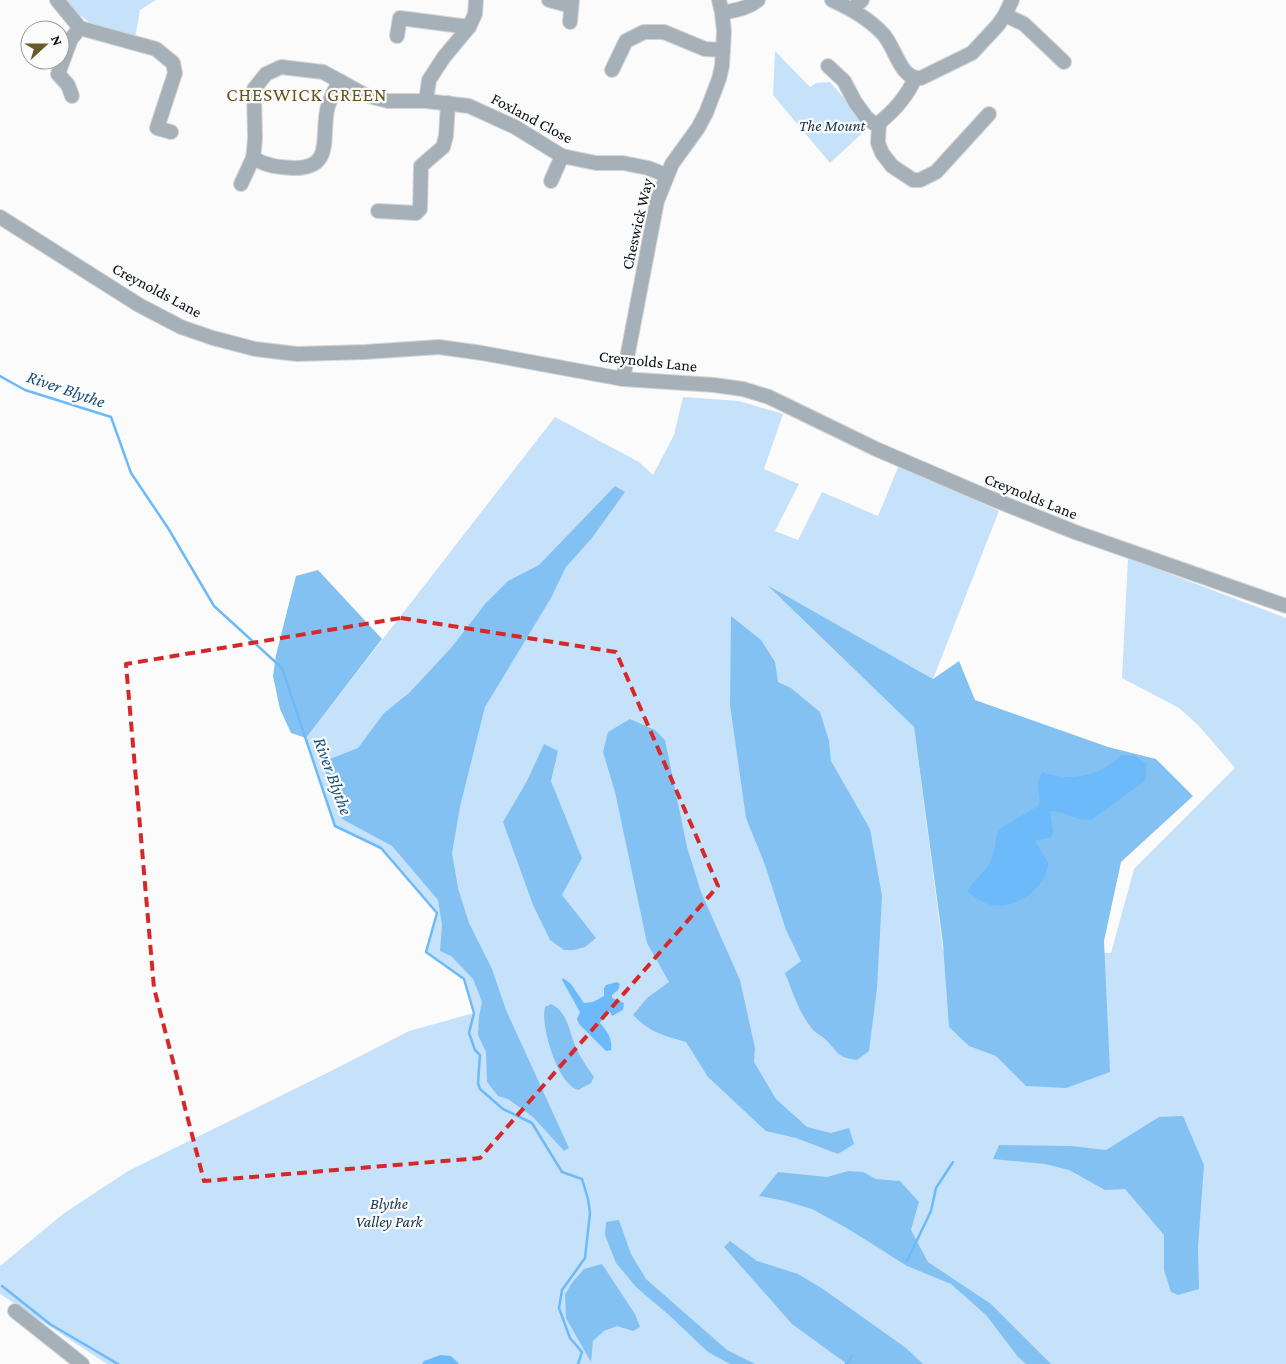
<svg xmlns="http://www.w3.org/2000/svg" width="1286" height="1364" font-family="'Crimson Pro',serif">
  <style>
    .green { fill: #c6e2fb }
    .forest { fill: #84c1f3 }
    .water { fill: #6cbaf9 }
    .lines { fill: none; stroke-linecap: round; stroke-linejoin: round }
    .stream { stroke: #6cbaf9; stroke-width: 2.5 }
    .minor-casing { stroke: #d4d5d6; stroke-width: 16 }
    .minor { stroke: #a6b0b8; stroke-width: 14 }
    .marked { fill: none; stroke: #d62828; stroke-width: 4; stroke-dasharray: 10 6; stroke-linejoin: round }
    .labels { text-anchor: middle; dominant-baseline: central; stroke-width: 4.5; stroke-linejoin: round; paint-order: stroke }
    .street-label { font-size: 16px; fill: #070f15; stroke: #fbfbfb }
    .park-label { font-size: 16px; font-style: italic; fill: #12334c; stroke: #fbfbfb }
    .water-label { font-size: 18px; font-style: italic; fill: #175079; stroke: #fbfbfb }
    .quarter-label { font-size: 19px; letter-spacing: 1px; fill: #645519; stroke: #fbfbfb }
  </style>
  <rect width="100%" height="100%" fill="#fbfbfb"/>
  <!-- green -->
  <g class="green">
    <path d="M63,0h93l-16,10 -5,28 -42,-13 -19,-14z"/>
    <path d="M775,51l35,36 6,-4 14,-1 39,45 -39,36 -57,-68z"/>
    <path d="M683,397l56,4 44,13 -19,55 35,15 -24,47 23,9 24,-48 56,24 21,-51 100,46 -66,168 -164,-92 145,140 29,223 168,3 23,-84 101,-101 -36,-42 -20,-18 -57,-30 6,-120 158,60v746h-1179l-107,-70v-28l63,-52 65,-43 207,-102 74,-38 65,-18 -10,-34 -38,-27 11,-40 -56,-64 -46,-22 -29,-88 249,-321 84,45 14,13 21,-40z"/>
  </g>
  <!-- forest -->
  <g class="forest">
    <path d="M615,486l10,6 -33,46 -26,29 -15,31 -66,109 -25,100 -8,46 6,35 11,35 23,46 14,41 63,138 -5,3 -31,-34 -25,-18 -10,-3 -11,-14 -1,-30 -8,-17 1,-19 3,-14 -9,-23 -22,-23 -11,-5 2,-26 -4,-25 -46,-54 -50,-27 -20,-57 36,-14 26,-35 25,-20 42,-45 34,-44 23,-23 31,-16z"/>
    <path d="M318,570l64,69 -76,99 -15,-5 -11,-24 -7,-33 3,-21 20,-79z"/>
    <path d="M767,585l166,94 26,-18 16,39 133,47 48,12 37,37 -72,66 -17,79 6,131 -44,16 -40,-2 -30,-30 -27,-10 -20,-19 -6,-83 -29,-217z"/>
    <path d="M731,616l30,24 14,22 3,20 13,6 29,24 9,29 2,20 39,68 12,67 -5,92 -8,63 -12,9c-21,-3 -18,-7 -31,-20 -4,-4 -9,-6 -13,-10 -14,-17 -20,-37 -28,-57l16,-12 -15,-31 -21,-65 -19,-47 -16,-113z"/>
    <path d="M630,719l25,11 10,10 22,107 14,45 39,88 15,68 -1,14 22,37 31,28 24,6 18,-5 5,16 -16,10 -42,-16 -30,-7 -58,-54 -22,-35c-24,-7 -35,-9 -53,-27l14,-17 22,-16 -22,-39 -32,-151 -12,-40 5,-20z"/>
    <path d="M544,744l14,7 -7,30 31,77 -20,37 34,43 -11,9 -11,3h-10l-14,-10 -17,-35 -30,-83 24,-41z"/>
    <path d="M551,1004c18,8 18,30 26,46 5,10 11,18 17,27l-3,6 -13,7c-20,-5 -38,-64 -33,-83z"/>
    <path d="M1183,1116l21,49 -6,82 1,42 -21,6 -7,-3 -7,-22v-35l-39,-46 -20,1 -36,-20 -24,-6 -52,-5 6,-14 72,1 35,4 53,-33z"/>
    <path d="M848,1171l15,1 13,7 24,2 19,21 -8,28 17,32 63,42 60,60h-25l-8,-7 -32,-42 -35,-31 -44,-18 -57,-36 -38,-21 -27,-8 -26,-5 19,-24 49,5z"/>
    <path d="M619,1220l12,34 15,25 81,71 28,14h-25l-22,-12 -38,-36 -34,-29 -20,-24 -11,-28 1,-13z"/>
    <path d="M730,1241l27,20 41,13 25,15 83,59 17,16h-76l-55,-40 -68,-77z"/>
    <path d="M602,1264l33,50 5,13 -7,4 -16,-5 -13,5 -11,10 -2,21 -25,-44 -1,-23 6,-11 13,-15z"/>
  </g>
  <!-- water -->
  <g class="water">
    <path d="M1121,755l14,1 12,8 -2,17 -54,39c-17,1 -25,-9 -41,-9l3,21 -2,5 -16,4 14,23c-2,5 -3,10 -6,15 -11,19 -38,34 -60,23 -5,-2 -11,-7 -16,-11 8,-12 22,-22 26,-36 3,-9 1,-20 8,-27l37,-22c5,-12 -5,-17 4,-34 8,2 16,5 24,5 20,1 41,-7 55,-22z"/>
    <path d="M563,978l8,6 13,19 9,-1 11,-6v-8l2,-3 11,-3 3,2 -2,6 -6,5v3l12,5 -1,7 -11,6 -2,-4 -4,-1 -6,12c7,8 13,16 11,27l-5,1 -27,-27 -2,-5 3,-7 -18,-32z"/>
    <path d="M440,1355l11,1 8,8h-37l2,-3z"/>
  </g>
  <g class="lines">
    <!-- stream -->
    <g class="stream">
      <path d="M0,376l25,14 86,27 20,56 37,55 46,78 68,62 53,158 46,22 56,65 -11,39 38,27 10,34 -5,20 6,17 5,5 -2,28 2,6 23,20 29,14 30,49 20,7 6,20 2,14 -5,45 -23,32 -3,18 11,30 12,14 -4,12"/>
      <path d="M907,1261l24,-50 5,-23 17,-26"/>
      <path d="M2,1286l48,38 68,40"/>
      <path d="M846,1364l6,-8"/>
    </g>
    <defs>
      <g id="minor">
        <path d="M57,0l23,28 76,21 17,14 2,10 -18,55 14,4"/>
        <path d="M549,0l22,6"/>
        <path d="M832,0c19,9 36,18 51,34 13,14 17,46 38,44l51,-25 26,-28 7,-10 7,-15"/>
        <path d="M852,9l10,-9"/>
        <path d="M722,13c13,-3 25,-4 36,-13"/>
        <path d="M1005,15l19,9 40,38"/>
        <path d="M570,22l2,-22"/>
        <path d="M397,36l3,-18 69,9"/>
        <path d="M828,66l16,15 11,21 11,15 7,6h6"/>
        <path d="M612,70l14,-29 18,-9h20l41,17 18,1"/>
        <path d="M915,78c-8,19 -20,32 -36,45l-1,20 4,10 10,13 21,14h7l16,-8 53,-58"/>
        <path d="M72,96l-4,-11 -10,-11 13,-35 9,-11"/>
        <path d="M426,101l3,-21 15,-23 25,-30 6,-13 1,-14"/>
        <path d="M253,158c13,8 25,9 40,10 43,1 27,-34 35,-62 3,-9 7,-17 12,-25"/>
        <path d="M551,181l11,-25"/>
        <path d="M241,184l12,-26 1,-8 1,-12 -1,-49 12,-15 15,-7 42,5 42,23 23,6h38l43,5 46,21 47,29 34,7h27l25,5 18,7"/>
        <path d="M378,211l38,2 4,-4 1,-43 22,-19 3,-11 2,-33"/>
        <path d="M0,217l139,88 42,22 32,11 42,11 42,5 68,-2 74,-5 43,6 141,26 91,6 29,4 26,8 107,52 114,49 85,34 211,74"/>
        <path d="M623,379l34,-178 15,-37 26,-36 8,-15 13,-34 3,-13 2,-35 -2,-18 -3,-13"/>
        <path d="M15,1311l67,53"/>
      </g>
    </defs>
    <!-- minor casing -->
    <use href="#minor" class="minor-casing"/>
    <!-- minor -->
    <use href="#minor" class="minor"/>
  </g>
  <!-- marked area -->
  <path class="marked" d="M401,618l215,34 102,234 -238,272 -276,23 -50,-193 -28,-324z"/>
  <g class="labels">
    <!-- street labels -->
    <g class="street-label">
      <text transform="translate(532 118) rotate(28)">Foxland Close</text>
      <text transform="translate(637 224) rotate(-77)">Cheswick Way</text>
      <text transform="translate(157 290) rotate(28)">Creynolds Lane</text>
      <text transform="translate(648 361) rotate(6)">Creynolds Lane</text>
      <text transform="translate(1031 496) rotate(22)">Creynolds Lane</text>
    </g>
    <!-- park labels -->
    <g class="park-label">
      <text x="832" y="125">The Mount</text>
      <text x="389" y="1203">Blythe<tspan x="389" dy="18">Valley Park</tspan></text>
    </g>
    <!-- water labels -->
    <g class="water-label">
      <text transform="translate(66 389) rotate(19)">River Blythe</text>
      <text transform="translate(333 776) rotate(70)">River Blythe</text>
    </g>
    <!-- quarter labels -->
    <g class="quarter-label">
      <text x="307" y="94">CHESWICK GREEN</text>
    </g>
  </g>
  <!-- north arrow -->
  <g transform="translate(45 45) rotate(69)"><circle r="24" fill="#fbfbfb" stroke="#999d9f"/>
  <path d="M0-4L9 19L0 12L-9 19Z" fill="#695b28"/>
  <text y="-8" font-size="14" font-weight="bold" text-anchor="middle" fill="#070f15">N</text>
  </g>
</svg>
